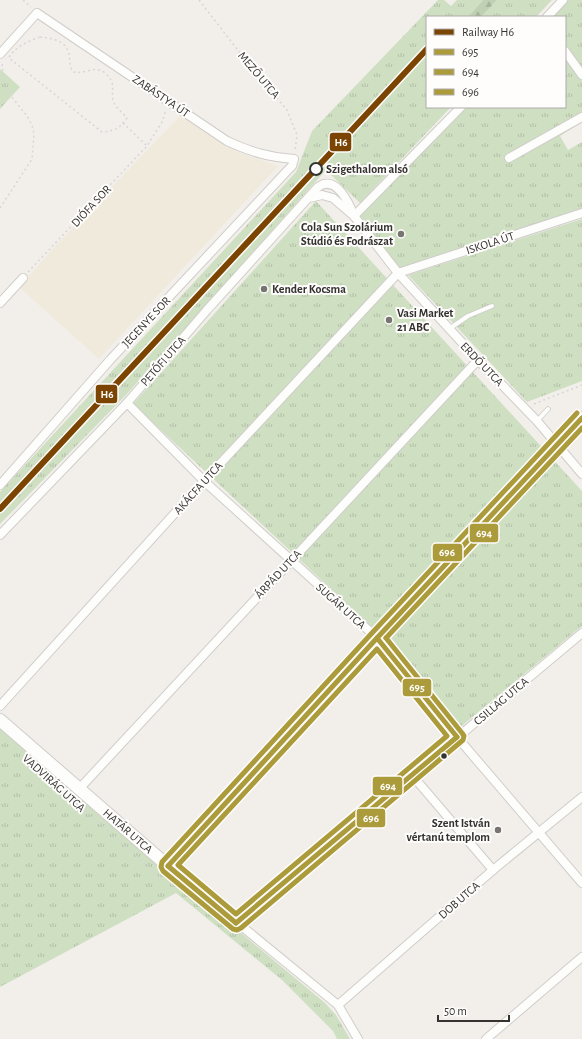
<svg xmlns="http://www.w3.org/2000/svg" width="582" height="1039" font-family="'Alegreya Sans',sans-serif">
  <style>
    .industrial { fill: #f0eadc }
    .grass { fill: url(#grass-tufts) }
    .forest { fill: url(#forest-firs) }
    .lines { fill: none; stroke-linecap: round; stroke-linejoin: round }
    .lane-casing { stroke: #d0cdca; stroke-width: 5.5 }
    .street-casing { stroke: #d0cdca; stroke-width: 10 }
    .secondary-casing { stroke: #d0cdca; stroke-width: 14 }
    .path { stroke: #d7d6d5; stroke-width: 1.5; stroke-dasharray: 2 3; stroke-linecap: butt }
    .lane { stroke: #fdfdfc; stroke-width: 4 }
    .street { stroke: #fdfdfc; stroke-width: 8 }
    .secondary { stroke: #fdfdfc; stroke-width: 12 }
    .bus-1-casing { stroke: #fefdfc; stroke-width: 8 }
    .bus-2-casing { stroke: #fefdfc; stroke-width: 8 }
    .bus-3-casing { stroke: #fefdfc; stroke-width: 8 }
    .bus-1 { stroke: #ac9b3b; stroke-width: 5 }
    .bus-2 { stroke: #ac9b3b; stroke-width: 5 }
    .bus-3 { stroke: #ac9b3b; stroke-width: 5 }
    .rail-1-casing { stroke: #fefdfc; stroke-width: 9 }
    .rail-1 { stroke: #7b4400; stroke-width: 6 }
    .stop-dot { fill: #fefdfc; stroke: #353330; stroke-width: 2 }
    .poi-dot { fill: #777571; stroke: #fefdfc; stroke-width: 1.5 }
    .bus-dot { fill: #353330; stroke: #fefdfc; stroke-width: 1.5 }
    .labels { text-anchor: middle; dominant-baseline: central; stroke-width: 4; stroke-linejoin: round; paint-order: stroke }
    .street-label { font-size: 12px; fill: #353330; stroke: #fefdfc }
    .stop-label { font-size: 12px; font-weight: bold; fill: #353330; stroke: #fefdfc; text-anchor: start }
    .poi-label { font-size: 12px; font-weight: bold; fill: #353330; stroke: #fefdfc; text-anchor: end }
    .line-badge { stroke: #fefdfc; stroke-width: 1.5 }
    .badge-label { font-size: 11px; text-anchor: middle; font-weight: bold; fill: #fff }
  </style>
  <defs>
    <pattern id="grass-tufts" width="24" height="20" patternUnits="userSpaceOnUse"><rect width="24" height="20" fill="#cedfc2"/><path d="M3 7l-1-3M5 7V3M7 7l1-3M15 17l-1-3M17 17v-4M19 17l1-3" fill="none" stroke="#b2c0a7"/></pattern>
    <pattern id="forest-firs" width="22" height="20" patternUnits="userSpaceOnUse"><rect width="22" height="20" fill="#bfd1b3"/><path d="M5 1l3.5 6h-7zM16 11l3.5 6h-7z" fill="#a5b49a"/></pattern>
  </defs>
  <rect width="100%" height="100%" fill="#f2efeb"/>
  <!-- industrial -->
  <path class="industrial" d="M180,116l60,37 38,13 -179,193 -80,-72 39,-44z"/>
  <!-- grass -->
  <g class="grass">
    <path d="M438,0h6l7,6 6,-6h26l-15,17h-41v90h24l-91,96 -34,-33 -200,225 -126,129v-32l296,-320 16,-41z"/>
    <path d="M497,0h55l-16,17h-55z"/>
    <path d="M563,0h19v122l-22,14 8,14 14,-8v67l-184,64 -42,-59 104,-107h105v-90h-18z"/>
    <path d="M0,69l20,18 -20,22z"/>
    <path d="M316,201l266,290v135l-124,103 -83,-99 -242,-226z"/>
    <path d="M582,219v162l-55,21 -119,-127z"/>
    <path d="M0,725l186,162 139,116 11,12 14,24h-13l-4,-8 -51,-51 -106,-87 -176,94z"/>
  </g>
  <!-- forest -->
  <path class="forest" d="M483,0h14l-16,17h-13z"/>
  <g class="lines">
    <defs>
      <g id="lane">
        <path d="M449,329l19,-13 24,-10"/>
        <path d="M537,421l11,-12"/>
      </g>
      <g id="street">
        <path d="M547,17l16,-17"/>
        <path d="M565,51l17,24"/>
        <path d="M0,54l37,-41 190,128c24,11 41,16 67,18l-2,7 -5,5 -177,189 -110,125"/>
        <path d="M509,158l73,-41"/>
        <path d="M309,198l13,-3 11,3 21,18 44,57 80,87 59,61 45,53"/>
        <path d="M354,216l107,-109"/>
        <path d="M0,303l23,-25"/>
        <path d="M127,403l77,78 173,157 80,99 125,146"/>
        <path d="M0,535l127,-132 80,-93 111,-123c18,-13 31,16 36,29"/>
        <path d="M0,706l204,-225 194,-208 184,-60"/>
        <path d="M412,775l81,95"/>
        <path d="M79,789l399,-429"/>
        <path d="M168,866l170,139 20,34"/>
        <path d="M236,923l346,-290"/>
        <path d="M338,1005l155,-135 89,-73"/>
        <path d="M486,1039l96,-82"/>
      </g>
      <path id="secondary" d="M0,720l168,146 209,-228 205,-220"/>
    </defs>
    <!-- lane casing -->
    <use href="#lane" class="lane-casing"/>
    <!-- street casing -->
    <use href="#street" class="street-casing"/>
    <!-- secondary casing -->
    <use href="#secondary" class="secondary-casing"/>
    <!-- path -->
    <g class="path">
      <path d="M23,0l8,7"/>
      <path d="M199,0l52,67 36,43 10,25 -2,16"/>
      <path d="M40,37c10,1 24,3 28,14 3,7 0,13 5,21 11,2 18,-4 25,-2 3,0 6,2 8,4 12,11 3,17 8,29 3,6 9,10 13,15 -7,10 -12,13 -25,14l-93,-74c4,-10 21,-18 31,-21z"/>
      <path d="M123,123l23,22"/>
      <path d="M301,164l17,15"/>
      <path d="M0,208l32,-49 2,-25 -2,-9 -5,-9 -16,-20 -8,-22 -1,-12"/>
      <path d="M28,272l119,-126 15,-24 4,-12"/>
      <path d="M574,344l8,20"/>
      <path d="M534,404l48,-19"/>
      <path d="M32,763l130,116"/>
    </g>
    <!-- lane -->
    <use href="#lane" class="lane"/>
    <!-- street -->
    <use href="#street" class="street"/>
    <!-- secondary -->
    <use href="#secondary" class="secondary"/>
    <defs>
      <g id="bus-1">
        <path d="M377,638l80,99"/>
        <path d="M168,866l209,-228 205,-220"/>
        <path d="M168,866l68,57"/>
        <path d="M236,923l221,-186"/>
      </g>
      <g id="bus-2">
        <path d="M386,638l196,-210"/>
        <path d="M377,649l70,87 -211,178 -58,-49z"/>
      </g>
      <path id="bus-3" d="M386,638l76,95 2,3 -1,4 -222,188 -4,2 -4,-1 -70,-58 -2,-4 1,-5 210,-229 205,-220"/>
    </defs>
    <!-- bus-1 casing -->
    <use href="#bus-1" class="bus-1-casing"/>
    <!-- bus-2 casing -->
    <use href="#bus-2" class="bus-2-casing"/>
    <!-- bus-3 casing -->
    <use href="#bus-3" class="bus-3-casing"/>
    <!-- bus-1 -->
    <use href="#bus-1" class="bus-1"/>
    <!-- bus-2 -->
    <use href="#bus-2" class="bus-2"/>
    <!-- bus-3 -->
    <use href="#bus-3" class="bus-3"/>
    <defs>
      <path id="rail-1" d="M0,509l427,-460"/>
    </defs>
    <!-- rail-1 casing -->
    <use href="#rail-1" class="rail-1-casing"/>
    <!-- rail-1 -->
    <use href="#rail-1" class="rail-1"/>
  </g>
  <!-- markers -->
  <circle class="stop-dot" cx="316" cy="169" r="6"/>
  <g class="poi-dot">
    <circle cx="401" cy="234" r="4"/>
    <circle cx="264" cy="289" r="4"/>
    <circle cx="389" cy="320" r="4"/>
    <circle cx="498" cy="830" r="4"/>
  </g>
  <circle class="bus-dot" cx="444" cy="756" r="3.5"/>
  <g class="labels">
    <!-- street labels -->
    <g class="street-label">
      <text transform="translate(259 75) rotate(50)">MEZŐ UTCA</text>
      <text transform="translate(161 96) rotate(34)">ZABÁSTYA ÚT</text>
      <text transform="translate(91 206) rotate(-47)">DIÓFA SOR</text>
      <text transform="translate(490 243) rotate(-18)">ISKOLA ÚT</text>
      <text transform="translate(146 322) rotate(-47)">JEGENYE SOR</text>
      <text transform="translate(163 361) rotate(-49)">PETŐFI UTCA</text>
      <text transform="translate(482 364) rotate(46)">ERDŐ UTCA</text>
      <text transform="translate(198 488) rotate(-48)">AKÁCFA UTCA</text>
      <text transform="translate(278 574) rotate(-47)">ÁRPÁD UTCA</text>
      <text transform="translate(341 606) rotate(42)">SUGÁR UTCA</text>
      <text transform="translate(501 701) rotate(-40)">CSILLAG UTCA</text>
      <text transform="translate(54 783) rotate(42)">VADVIRÁG UTCA</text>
      <text transform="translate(128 831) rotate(41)">HATÁR UTCA</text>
      <text transform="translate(459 900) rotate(-41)">DOB UTCA</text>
    </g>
    <!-- stop labels -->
    <g class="stop-label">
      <text x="326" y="169">Szigethalom alsó</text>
    </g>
    <!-- poi labels -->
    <g class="poi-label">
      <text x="393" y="227">Cola Sun Szolárium<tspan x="393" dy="14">Stúdió és Fodrászat</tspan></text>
      <text x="272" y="289" text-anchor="start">Kender Kocsma</text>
      <text x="397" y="313" text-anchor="start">Vasi Market<tspan x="397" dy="14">21 ABC</tspan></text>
      <text x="490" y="823">Szent István<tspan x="490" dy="14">vértanú templom</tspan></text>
    </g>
  </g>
  <g class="line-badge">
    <rect x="329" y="132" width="23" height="20" rx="4" fill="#7b4400"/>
    <rect x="95" y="384" width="23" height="20" rx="4" fill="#7b4400"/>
    <rect x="469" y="523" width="30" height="20" rx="4" fill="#ac9b3b"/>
    <rect x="432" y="543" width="31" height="19" rx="4" fill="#ac9b3b"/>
    <rect x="402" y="678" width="30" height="19" rx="4" fill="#ac9b3b"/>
    <rect x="372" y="776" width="31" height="20" rx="4" fill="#ac9b3b"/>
    <rect x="356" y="808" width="30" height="20" rx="4" fill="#ac9b3b"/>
  </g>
  <g class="badge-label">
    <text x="341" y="146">H6</text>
    <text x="107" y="398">H6</text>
    <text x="484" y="537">694</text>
    <text x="447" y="556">696</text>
    <text x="417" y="691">695</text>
    <text x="388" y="790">694</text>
    <text x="371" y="822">696</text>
  </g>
  <!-- legend -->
  <rect x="426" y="16" width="140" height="92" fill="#fefdfc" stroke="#aeacaa"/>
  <rect x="434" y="29" width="20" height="6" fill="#7b4400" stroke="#aeacaa"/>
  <text x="462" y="36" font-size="12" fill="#353330">Railway H6</text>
  <rect x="434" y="49" width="20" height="6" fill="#ac9b3b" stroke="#aeacaa"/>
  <text x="462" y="56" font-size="12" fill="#353330">695</text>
  <rect x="434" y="69" width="20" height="6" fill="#ac9b3b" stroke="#aeacaa"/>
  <text x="462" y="76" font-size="12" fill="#353330">694</text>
  <rect x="434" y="89" width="20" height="6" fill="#ac9b3b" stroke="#aeacaa"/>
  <text x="462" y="96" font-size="12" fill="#353330">696</text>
  <!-- scale -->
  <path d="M438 1015v6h71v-6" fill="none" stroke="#353330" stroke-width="2"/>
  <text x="444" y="1015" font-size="12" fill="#353330" stroke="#fefdfc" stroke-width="3" paint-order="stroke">50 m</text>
</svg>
